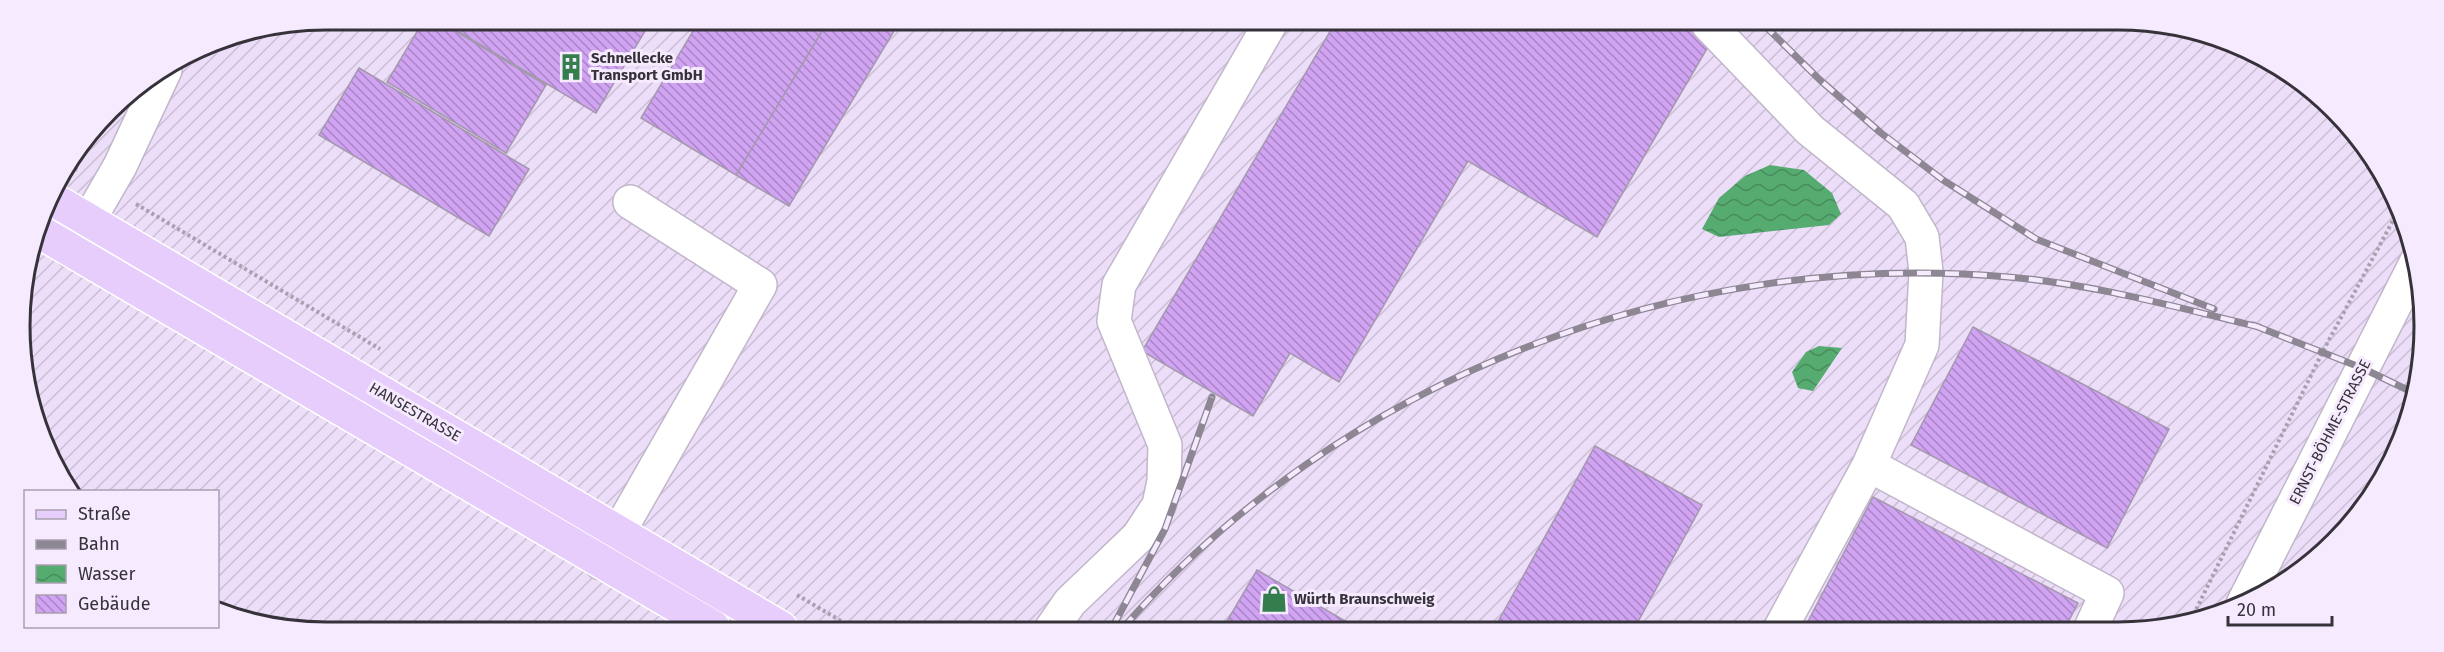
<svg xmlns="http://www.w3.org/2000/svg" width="2444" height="652" viewBox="0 0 2444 652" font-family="'Fira Sans',sans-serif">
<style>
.industrial{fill:url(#industrial-furrows)}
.water{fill:url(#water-waves)}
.building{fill:url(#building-back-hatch);stroke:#a399ac;stroke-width:1.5}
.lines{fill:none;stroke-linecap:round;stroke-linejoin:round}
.minor-casing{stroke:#c1b6ca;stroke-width:36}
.major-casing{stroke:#fff;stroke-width:36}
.path{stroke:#a8a0af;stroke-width:4;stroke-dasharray:3 3;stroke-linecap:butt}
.minor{stroke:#fff;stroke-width:33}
.major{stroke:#e7cdfb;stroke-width:33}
.rail-casing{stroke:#8d8693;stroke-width:7}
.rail{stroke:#f5eafe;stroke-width:4.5;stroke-dasharray:14;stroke-linecap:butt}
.labels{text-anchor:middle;stroke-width:6;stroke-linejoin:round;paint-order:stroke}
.poi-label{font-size:15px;font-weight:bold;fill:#36323a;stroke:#f5eafe;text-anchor:start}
.street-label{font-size:15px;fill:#36323a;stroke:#f5eafe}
.rim{fill:none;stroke:#36323a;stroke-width:3}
</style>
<defs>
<pattern id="industrial-furrows" width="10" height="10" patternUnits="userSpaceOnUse" patternTransform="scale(1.5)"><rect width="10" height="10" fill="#ecddf8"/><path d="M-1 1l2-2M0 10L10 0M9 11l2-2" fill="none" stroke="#cbbed5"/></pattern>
<pattern id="water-waves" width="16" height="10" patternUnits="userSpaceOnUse" patternTransform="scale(1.5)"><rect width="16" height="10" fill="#56ab70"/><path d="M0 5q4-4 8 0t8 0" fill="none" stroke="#488c5d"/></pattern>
<pattern id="building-back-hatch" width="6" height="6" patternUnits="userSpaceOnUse" patternTransform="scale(1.5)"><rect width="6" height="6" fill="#d0a3f3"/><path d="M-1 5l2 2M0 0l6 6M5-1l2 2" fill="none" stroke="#aa85c6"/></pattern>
</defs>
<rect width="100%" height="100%" fill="#f5eafe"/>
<path class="industrial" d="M326,20L2177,25L2288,71L2373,155L2419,266V385L2384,479L2320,556L2253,601L2158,630L267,627L218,608V492L72,491L30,406L20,306L51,191L124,96L209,43Z"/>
<path class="water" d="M1770,165L1804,170L1832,193L1841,214L1829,225L1719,237L1702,229L1719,198L1745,176Z
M1819,346L1842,348L1813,391L1798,388L1792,372L1806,352Z"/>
<path class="building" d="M424,20H437L546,85L506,153L387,82Z
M439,20L651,21L596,113Z
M699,21H828L736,175L641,118Z
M828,21H900L789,206L736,175Z
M1335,23L1685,24L1712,40L1597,237L1468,161L1339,382L1290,353L1253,416L1142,351Z
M359,68L529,169L489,236L319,135Z
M1973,327L2169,429L2107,548L1911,445Z
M1595,446L1702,505L1634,629H1494Z
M1873,497L2078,603L2064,630L1804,629Z
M1257,570L1359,629L1223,628Z"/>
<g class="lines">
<defs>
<path id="minor" d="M1708,24L1810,130L1903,205L1922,237L1926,272L1922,345L1869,465L1780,629
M71,251L120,166L165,70
M1869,465L2107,593L2090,630
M601,563L760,285L630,202
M2243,604L2417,261
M1052,628L1070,602L1138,537L1159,505L1164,481L1165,445L1114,321L1119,285L1271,22"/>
<path id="major" d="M49,197L781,628
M40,232L713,627"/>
</defs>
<use href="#minor" class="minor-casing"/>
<use href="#major" class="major-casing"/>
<path class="path" d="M70,166L77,170
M136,204L380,349
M797,595L853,628
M2191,620L2322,353L2397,213"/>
<use href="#minor" class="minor"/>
<use href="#major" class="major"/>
<defs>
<path id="rail" d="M1763,24L1820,80L1881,133L1943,180L2036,239L2214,309
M2253,325L2362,368L2416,394
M1112,628L1165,529L1212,397
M1123,628C1340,379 1680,248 2008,277C2094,284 2175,307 2259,327"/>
</defs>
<use href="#rail" class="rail-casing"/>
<use href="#rail" class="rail"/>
</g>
<defs>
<symbol id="building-bare" viewBox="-9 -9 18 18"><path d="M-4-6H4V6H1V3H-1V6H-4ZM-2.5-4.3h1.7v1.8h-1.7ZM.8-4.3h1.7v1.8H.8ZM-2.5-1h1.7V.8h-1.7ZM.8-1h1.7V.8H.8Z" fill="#337e4c" stroke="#f5eafe" stroke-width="2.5" paint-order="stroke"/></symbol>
<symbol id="shop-bare" viewBox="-9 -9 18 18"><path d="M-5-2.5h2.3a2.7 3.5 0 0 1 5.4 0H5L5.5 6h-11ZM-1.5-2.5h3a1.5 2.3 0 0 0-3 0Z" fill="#337e4c" stroke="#f5eafe" stroke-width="2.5" paint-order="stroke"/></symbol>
</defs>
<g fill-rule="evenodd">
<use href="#building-bare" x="552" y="48" width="38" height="38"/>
<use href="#shop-bare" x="1255" y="580" width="38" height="38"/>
</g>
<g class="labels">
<g class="poi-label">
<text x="591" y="63">Schnellecke<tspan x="591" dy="17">Transport GmbH</tspan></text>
<text x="1294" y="604">Würth Braunschweig</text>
</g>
<g class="street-label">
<text transform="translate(415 412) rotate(30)" y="5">HANSESTRASSE</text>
<text transform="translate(2330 432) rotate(-63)" y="5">ERNST-BÖHME-STRASSE</text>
</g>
</g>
<path d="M0 0H2444V652H0ZM326 30H2118A296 296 0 0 1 2414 326V326A296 296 0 0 1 2118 622H326A296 296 0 0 1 30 326V326A296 296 0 0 1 326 30Z" fill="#f5eafe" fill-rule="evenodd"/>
<path class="rim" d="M326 30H2118A296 296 0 0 1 2414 326V326A296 296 0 0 1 2118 622H326A296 296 0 0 1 30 326V326A296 296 0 0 1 326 30Z"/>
<rect x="24" y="490" width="195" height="138" fill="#f5eafe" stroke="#a9a0b0" stroke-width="1.5"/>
<rect x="36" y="510" width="30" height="9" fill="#e7cdfb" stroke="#a9a0b0" stroke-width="1.5"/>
<text x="78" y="520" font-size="18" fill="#36323a">Straße</text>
<rect x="36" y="540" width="30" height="9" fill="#8d8693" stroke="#a9a0b0" stroke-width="1.5"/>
<text x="78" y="550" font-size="18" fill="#36323a">Bahn</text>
<rect x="36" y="565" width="30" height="18" fill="url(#water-waves)" stroke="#a9a0b0" stroke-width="1.5"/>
<text x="78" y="580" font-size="18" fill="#36323a">Wasser</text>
<rect x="36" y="595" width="30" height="18" fill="url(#building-back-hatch)" stroke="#a9a0b0" stroke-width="1.5"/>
<text x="78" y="610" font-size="18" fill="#36323a">Gebäude</text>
<path d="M2228 616v9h104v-9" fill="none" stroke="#36323a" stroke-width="3"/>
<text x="2237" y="616" font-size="18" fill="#36323a" stroke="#f5eafe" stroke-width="4.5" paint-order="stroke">20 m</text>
</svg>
